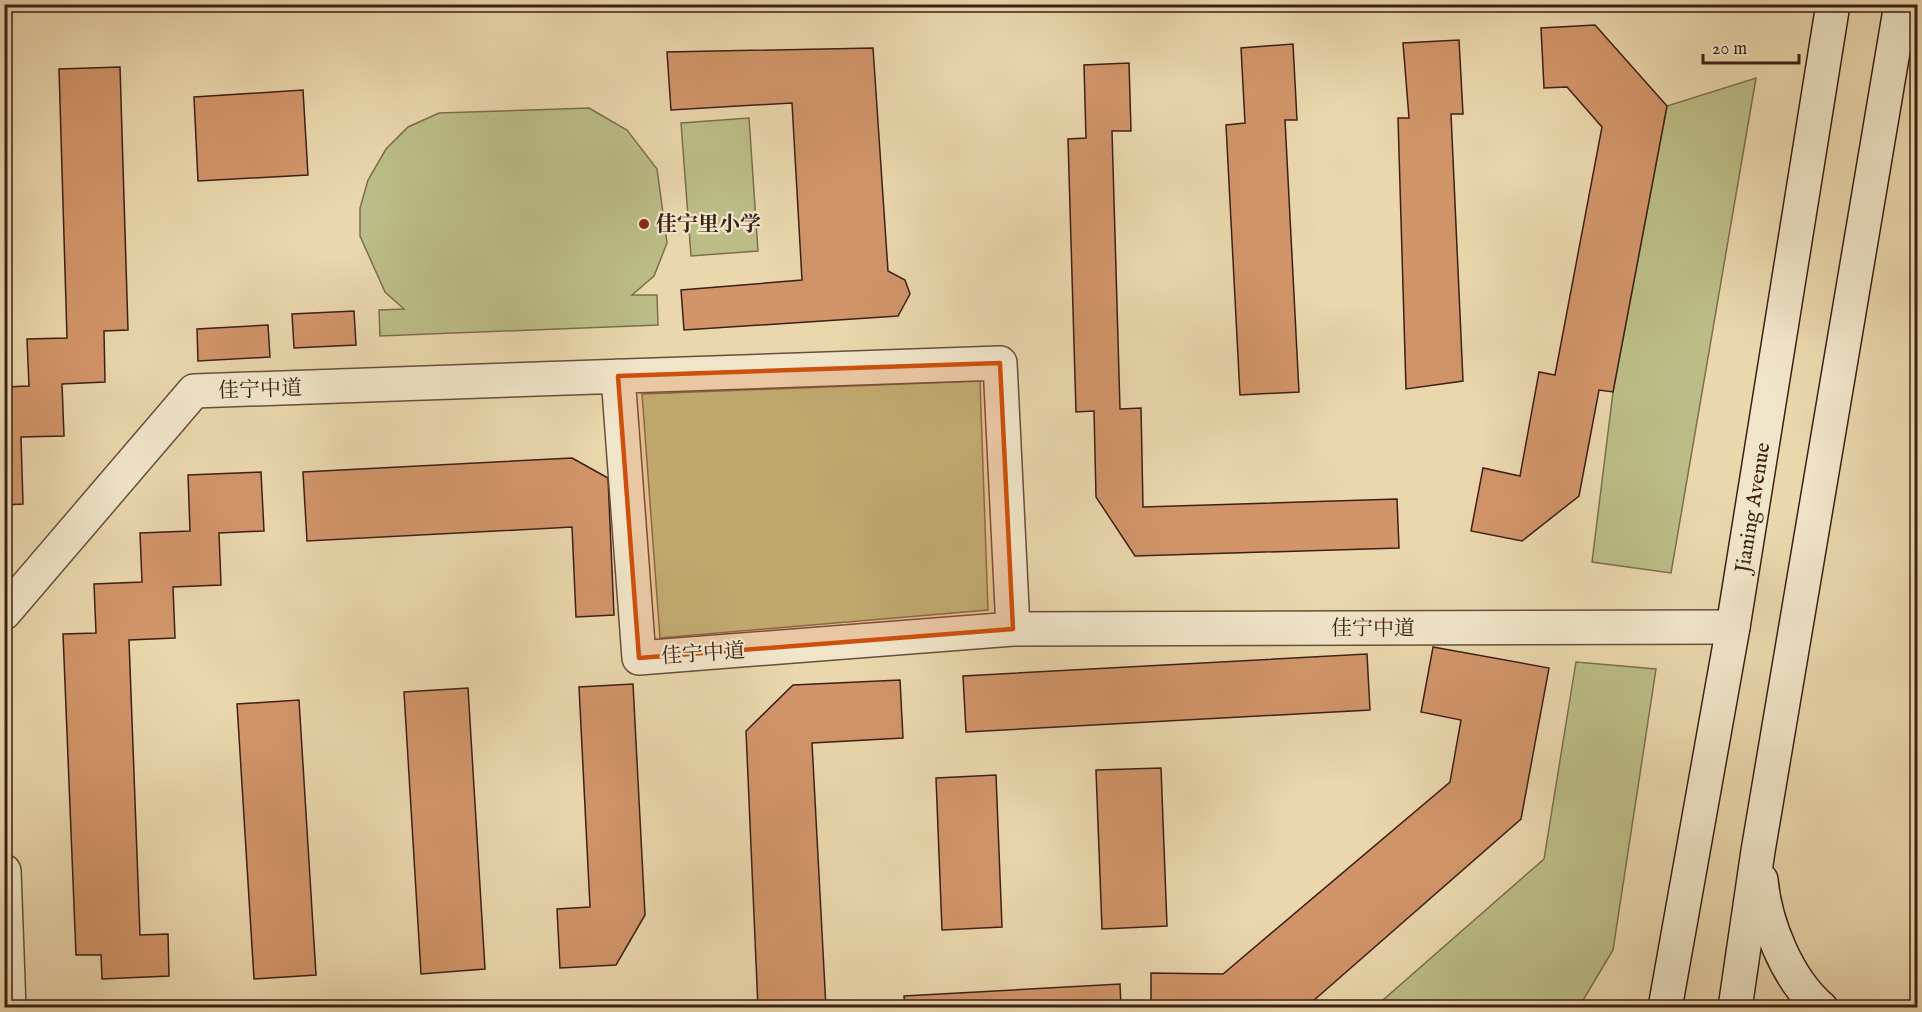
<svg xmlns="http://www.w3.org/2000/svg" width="1922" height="1012" viewBox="0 0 1922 1012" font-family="'IM FELL English','Noto Serif SC',serif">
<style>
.green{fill:#bcbd86;stroke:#7c6e4e;stroke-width:1.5}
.building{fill:#d2956a;stroke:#3c2015;stroke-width:1.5}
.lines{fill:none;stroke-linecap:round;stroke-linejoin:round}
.street-casing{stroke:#684e3b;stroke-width:36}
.secondary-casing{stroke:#3c2015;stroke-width:36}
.street{stroke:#f1e5c9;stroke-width:33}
.secondary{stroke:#f1e5c9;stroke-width:33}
.marked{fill:#ce500d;fill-opacity:0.2;stroke:#ce500d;stroke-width:4.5;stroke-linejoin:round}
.poi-dot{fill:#8f2418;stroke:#f1e5c9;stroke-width:2}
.labels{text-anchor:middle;stroke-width:4.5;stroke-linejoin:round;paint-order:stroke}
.poi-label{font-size:21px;font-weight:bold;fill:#3c2015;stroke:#f1e5c9;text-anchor:start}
.street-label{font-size:21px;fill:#3c2015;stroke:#f1e5c9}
</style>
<rect width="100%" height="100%" fill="#ead7ac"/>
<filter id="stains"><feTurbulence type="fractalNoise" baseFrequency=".00333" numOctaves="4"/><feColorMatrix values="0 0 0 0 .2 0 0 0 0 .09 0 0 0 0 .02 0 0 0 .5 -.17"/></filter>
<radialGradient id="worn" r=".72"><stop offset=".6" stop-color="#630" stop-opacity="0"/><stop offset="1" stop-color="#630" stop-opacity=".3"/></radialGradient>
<path class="green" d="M1756,78L1671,573L1592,562L1613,392L1667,106Z
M589,108L627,130L657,169L667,243L654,276L632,295H657L658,325L380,336L379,310L404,309L385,292L360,236V208L368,180L386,149L408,127L439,113Z
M749,118L758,251L691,256L681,123Z
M980,381L988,610L660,638L642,394Z
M1576,662L1656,669L1613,950L1579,1007H1375L1544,859Z"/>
<path class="building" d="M1595,25L1667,106L1613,392L1599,390L1579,496L1522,541L1471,531L1483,468L1520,476L1539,372L1555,375L1602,127L1567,87L1544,88L1541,28Z
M1459,40L1463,114H1451L1463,381L1406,389L1398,118H1409L1403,43Z
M1293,44L1297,120H1285L1299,392L1240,395L1226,125L1245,123L1241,48Z
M873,48L888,271L905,280L910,294L898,316L684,330L681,290L802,280L792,103L671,110L667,52Z
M1129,63L1131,131H1112L1120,409L1141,408L1143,507L1397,499L1399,548L1135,556L1096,497L1094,411L1076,412L1068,139L1086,138L1084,65Z
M120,67L128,330L104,331L105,382L62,384L64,436L21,437L23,504L4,505V387L29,386L27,339L67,338L59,69Z
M303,90L308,175L198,181L194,97Z
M354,311L356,345L294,348L292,314Z
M268,325L270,357L198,361L197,329Z
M572,458L608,478L614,615L576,617L572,527L307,541L303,472Z
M261,472L264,531L219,533L221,585L173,587L175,638L129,640L140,935L168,934L169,976L102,979L101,955H76L63,634L96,633L94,584L142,582L140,533L190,531L188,475Z
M1433,647L1549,668L1521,819L1305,1008H1151V973L1223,974L1450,782L1461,720L1421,712Z
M1367,654L1370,710L966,732L963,676Z
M900,680L903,738L812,743L826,1008H758L746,731L793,685Z
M633,684L645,915L616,965L560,968L557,909L590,907L579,687Z
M468,688L485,969L421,974L404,692Z
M299,700L316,975L254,979L237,704Z
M1161,768L1167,926L1102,929L1096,770Z
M996,775L1002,927L942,930L936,778Z
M1120,984L1121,1008H905L904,996Z"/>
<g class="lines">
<defs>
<path id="street" d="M618,376L639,658L1013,629L1733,627
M4,613L194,391L1000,363L1013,629
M4,871L9,1008"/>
<g id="secondary">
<path d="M1761,880C1765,923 1787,979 1821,1008"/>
<path id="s1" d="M1665,1008L1733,627L1833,4"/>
<path d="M1735,1008L1758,851L1901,4"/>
</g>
</defs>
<use href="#street" class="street-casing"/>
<use href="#secondary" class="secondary-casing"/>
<use href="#street" class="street"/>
<use href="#secondary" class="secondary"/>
</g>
<path class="marked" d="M1000,363L1013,629L639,658L618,376Z"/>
<circle class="poi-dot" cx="644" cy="224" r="6"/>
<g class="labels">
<g class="poi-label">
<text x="656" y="231">佳宁里小学</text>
</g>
<g class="street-label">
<text transform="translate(260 389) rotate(-2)" y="7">佳宁中道</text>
<text dy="7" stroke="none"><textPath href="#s1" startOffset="508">Jianing Avenue</textPath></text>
<text x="1373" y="635">佳宁中道</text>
<text transform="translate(703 653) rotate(-4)" y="7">佳宁中道</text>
</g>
</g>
<rect width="1922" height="1012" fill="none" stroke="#ead7ac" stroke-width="24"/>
<rect x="6" y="6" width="1910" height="1000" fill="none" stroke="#3c2015" stroke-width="3"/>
<rect x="12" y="12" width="1898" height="988" fill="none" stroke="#3c2015" stroke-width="1.5"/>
<path d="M1703 54v9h96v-9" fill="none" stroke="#3c2015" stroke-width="3"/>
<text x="1712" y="54" font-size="18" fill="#3c2015" stroke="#f1e5c9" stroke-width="4.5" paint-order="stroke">20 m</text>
<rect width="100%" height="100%" filter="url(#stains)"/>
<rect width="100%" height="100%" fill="url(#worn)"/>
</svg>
